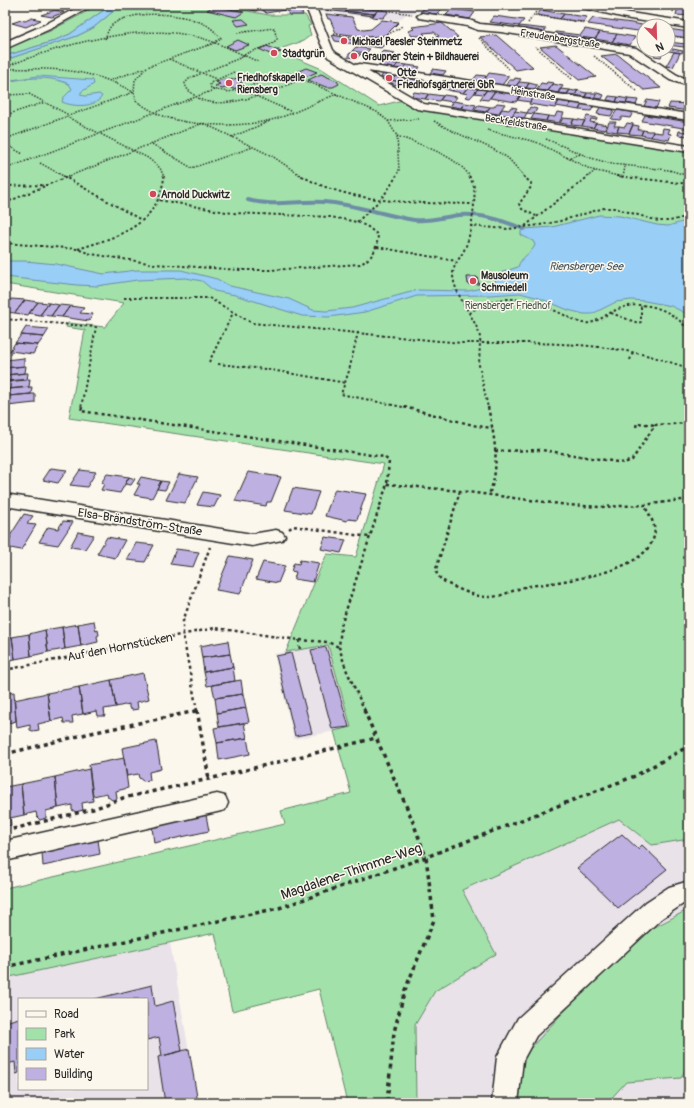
<svg xmlns="http://www.w3.org/2000/svg" width="694" height="1108" viewBox="0 0 694 1108" font-family="Pangolin,sans-serif">
<style>
.built{fill:#e9e2e9;fill-rule:evenodd}
.green{fill:#a2e2aa;stroke:#66866a}
.water{fill:#99cef7;stroke:#6d8da5}
.lines{fill:none;stroke-linecap:round;stroke-linejoin:round}
.stream{stroke:#6d8da5;stroke-width:4}
.building{fill:#beb0e1;stroke:#2b2b2b}
.minor-casing{stroke:#2b2b2b;stroke-width:3}
.path-far3{stroke:#2b2b2b;stroke-width:1.5;stroke-dasharray:1.5 1.5;stroke-linecap:butt}
.path-far2{stroke:#2b2b2b;stroke-width:2;stroke-dasharray:2.5 2.5;stroke-linecap:butt}
.path-far1{stroke:#2b2b2b;stroke-width:2.5;stroke-dasharray:3 3;stroke-linecap:butt}
.path{stroke:#2b2b2b;stroke-width:3.5;stroke-dasharray:4 4;stroke-linecap:butt}
.minor{fill:#fbf7ec;fill-rule:evenodd}
.poi-dot{fill:#d1495b;stroke:#fbf7ec;stroke-width:1.5}
.labels{text-anchor:middle;stroke-width:3;stroke-linejoin:round;paint-order:stroke}
.far-street-label{font-size:10px;fill:#2b2b2b;stroke:#fbf7ec}
.far-poi-label{font-size:10px;font-weight:bold;fill:#2b2b2b;stroke:#fbf7ec;text-anchor:start}
.far-park-label{font-size:10px;fill:#49594b;stroke:#fbf7ec}
.far-water-label{font-size:11px;font-style:italic;fill:#46545e;stroke:#fbf7ec}
.street-label{font-size:12px;fill:#2b2b2b;stroke:#fbf7ec}
.near-street-label{font-size:14px;fill:#2b2b2b;stroke:#fbf7ec}
</style>
<rect width="100%" height="100%" fill="#fbf7ec"/>
<filter id="ink" filterUnits="userSpaceOnUse"><feTurbulence type="fractalNoise" baseFrequency=".025" numOctaves="2"/><feDisplacementMap in="SourceGraphic" scale="8" xChannelSelector="R" yChannelSelector="G"/><feConvolveMatrix kernelMatrix="1 2 1 2 8 2 1 2 1" color-interpolation-filters="sRGB"/></filter>
<g filter="url(#ink)">
<path class="built" d="M247,5H423L414,13H408L399,20L321,12L319,8L264,12L262,14L240,10Z
M328,645L351,728L294,739L274,654Z
M619,819L652,845L689,839V1103H416L415,1025L435,991L496,954L462,890Z
M170,943L198,1103H5V978ZM19,999H147V1089H19Z"/>
<path class="green" d="M99,5H111L70,34L51,42L5,56V49L50,31Z
M121,5H214L269,15H305L311,25L308,26L311,35L303,41L277,50L322,69L379,106L403,100L416,109L689,151V839L652,845L619,819L462,890L496,954L435,991L415,1025L416,1103H347L319,989L232,1011L215,933L5,978V888L285,824L281,811L351,793L334,731L351,727L328,645L286,652L320,569L327,554L356,557L384,464L69,418L85,330L66,327L68,323L105,327L124,303L5,284V60L77,36L93,28Z
M689,909V1062L681,1078L626,1082L607,1103H512L517,1063L578,996L653,928Z"/>
<path class="water" d="M111,5H121L93,28L77,36L5,60V56L51,42L70,34Z
M38,76L93,80L94,84L81,92V95L85,96L99,94L102,96C96,108 73,107 62,102L63,98L72,89L69,84C48,75 27,78 5,82V81Z
M599,215L620,216L657,225L668,226L689,220V315L671,306L645,301L631,300L616,302L592,314H584L568,310L539,298L520,293L490,295L417,296L365,312L329,317L302,316L235,295L214,291L202,281L186,278L137,280L97,286L77,285L5,277V261H25L56,264L104,274L137,270H181L217,279L230,286L289,299L313,310L326,311L352,308L418,290L468,291L490,286L495,282L497,274L518,267C521,256 531,254 535,245L533,241L521,235V231L524,229L552,227Z"/>
<g class="lines">
<path class="stream" d="M248,200C273,207 298,200 324,202C354,204 383,215 414,220C428,222 444,217 459,215C481,213 504,221 524,229"/>
</g>
<path class="building" d="M247,5H289L291,9L266,13L260,8L256,11L242,8Z
M324,5L350,6L345,11L374,14L373,16L327,10L329,9L325,8Z
M637,5H652L651,10L636,8Z
M214,6L244,12L236,17L207,10Z
M427,6L442,9L436,14L420,12Z
M349,7L378,10L374,14L345,11Z
M678,7L689,8V16L676,15Z
M452,9L475,12L470,19L446,15Z
M55,10L64,12L52,17L41,15Z
M301,10L303,15H289L287,11Z
M378,10L389,11L383,18L372,17Z
M541,10L564,14L560,19L537,15Z
M326,14L352,17L358,29L364,30L371,29L382,20L399,22L387,34L382,36L366,37L336,33L330,19H328Z
M564,14L587,17L583,22L560,19Z
M494,16L524,20L519,26L489,22Z
M32,18L41,20L26,27L12,23L21,20L25,21Z
M593,18L632,23L642,25L638,31L588,24Z
M243,19L249,24L238,26L233,20Z
M442,23L458,37L455,38L458,41L446,43L444,41H440L436,37L439,36L434,32L423,33L425,35L418,36H412L408,31L414,29L412,27Z
M519,26L546,29L544,32L518,28Z
M585,29L600,32L595,39L579,37Z
M668,29L689,32V34L687,38L668,35Z
M556,32L580,35L579,38L555,34Z
M600,32L617,34L612,42L595,39Z
M617,34L635,37L630,45L612,42Z
M332,35L349,38L348,39L384,45L381,48L335,41Z
M496,35L533,67L516,70L480,37Z
M238,40L249,45L235,50L226,46Z
M668,42L686,44L684,47L668,45Z
M556,45L596,77L579,80L540,47Z
M267,46L281,52L272,55L259,49Z
M356,47L370,49L366,53L352,51Z
M668,48L683,51L682,53L662,50H668Z
M657,50H664L661,57L654,56Z
M383,51L395,53L390,59L378,57Z
M674,52L680,53L673,67L666,66Z
M350,53L361,54L357,58L347,57Z
M617,54L661,88L644,90L601,56Z
M383,62L398,64L394,68L379,66Z
M398,64L407,65L403,69L394,68Z
M407,65L420,67L417,71L403,69Z
M306,68L317,72L303,78L292,74Z
M433,69L446,71L443,75L430,73Z
M489,73L509,76L502,85L483,82Z
M321,74L337,81L339,84L333,87H326L308,80Z
M383,74L396,76L392,80L385,79L381,77Z
M477,75L486,76L483,82L473,80Z
M396,76L405,78L401,82L392,80Z
M238,78L245,81L237,84L242,86L233,89L229,87L222,89L215,86L220,84L216,82L224,79L230,80Z
M405,78L419,80L415,85L401,82Z
M515,78L521,79L516,86L506,85L509,80H514Z
M385,79L401,82L395,85Z
M426,81L446,84L442,88L422,86Z
M519,82L529,83L526,88L516,86Z
M547,82L554,83L548,91L537,90L541,83L546,84Z
M529,83L537,85L535,89L526,88Z
M446,84L456,85L452,91L442,88Z
M553,84L563,86L558,93L548,91Z
M456,85L468,87L463,93L452,91Z
M468,87L478,89L470,98L465,97L468,94L463,93Z
M478,89L487,90L483,94L474,93Z
M560,89L570,90L567,94L558,93Z
M689,89V104L683,103Z
M487,90L495,91L488,100L480,99Z
M570,90L574,91L578,90L575,95L567,94Z
M578,90L582,92L587,93L585,97L575,95Z
M495,91L521,95L516,102L490,98Z
M414,92L428,94L425,99L411,97Z
M587,93H597L594,98L585,97Z
M597,93L604,95L602,99L594,98Z
M429,94L443,96L439,101L425,99Z
M444,95L457,97L453,102L440,100Z
M521,95L533,97L530,102L517,100Z
M609,96L618,97L616,102L607,100Z
M533,97L559,101L555,108L529,104Z
M618,97L628,99L626,103L616,102Z
M628,99L638,100L636,105L626,103Z
M647,100L659,102L656,108L644,106Z
M453,101L465,103L461,108L450,106Z
M559,101L571,103L568,108L556,106Z
M465,103L476,105L473,110L461,108Z
M497,103L505,104L498,114L486,112L490,107H494Z
M571,103L582,104L579,110L568,108Z
M670,103L689,104V111L668,108Z
M582,104L594,106L591,111L579,110Z
M478,105L490,107L486,112L474,110Z
M511,107L517,108L512,116L499,114L502,109L509,110Z
M530,107L537,109L534,114L527,113Z
M600,107L614,110L611,116L597,114Z
M617,110L633,112L630,118L622,117L620,120L611,119Z
M515,111L527,113L524,118L512,116Z
M557,112L564,113L559,123L546,121L548,116L555,117Z
M534,114L548,116L546,121L531,119Z
M645,115L689,122V129L642,121Z
M587,116L597,118L596,120L591,119L590,122L596,123L593,128L582,126Z
M563,118L574,119L571,125L560,123Z
M574,119L585,121L582,126L571,125Z
M609,122H616L614,126H619L617,132L606,130Z
M596,123L607,125L604,130L593,128Z
M627,123L633,124L629,133L617,132L619,126L625,127Z
M633,125L639,126L638,130H643L641,135L629,134Z
M663,128L670,129L668,133L671,134L669,140L651,137L653,132L662,133Z
M643,130L648,131H653L651,137L641,135Z
M679,131L689,132V136L678,135Z
M467,277H477L479,284H468Z
M11,299L25,300L15,313L5,312V307Z
M25,300L38,302L28,315L15,313Z
M38,302L49,303L40,315L29,313Z
M49,303L59,305L51,316L40,315Z
M59,305L70,306L62,317L51,316Z
M70,306L84,308L80,313L93,314L89,321L62,317Z
M26,327L37,328L49,329L44,337L21,335Z
M21,335L44,337L38,345L15,343Z
M15,343L38,345L33,354L10,351Z
M24,358V366L5,368V360Z
M26,366L25,373L5,375V368Z
M28,373L27,380L5,382V375Z
M30,379L29,387L6,389L7,381Z
M32,387L31,394L8,396L9,389Z
M31,394H35V403L7,406L8,396Z
M51,468L67,470L58,483L43,480Z
M80,470L96,472L87,487L70,485Z
M248,472L281,477L271,502H267L266,506L235,501Z
M107,474L129,477L120,493L101,490L104,484L101,483Z
M179,474L198,477L185,503L166,500Z
M129,477L135,479L131,485L125,484Z
M141,477L161,481L152,498L134,495L140,484H137Z
M161,481L169,482L165,490L157,489Z
M293,488L319,492L311,514L285,510Z
M335,489L366,494L357,520L348,519L347,521L325,516Z
M203,492L220,495L214,507L197,505Z
M24,514L33,516L27,524L36,525L21,550L5,547L11,537L10,536Z
M63,521L73,522L58,545L39,542L48,527L58,529Z
M78,532L94,535L85,549L70,547Z
M107,537L125,540L115,558L97,554Z
M325,537L346,540L341,553L321,549Z
M136,543L154,545L145,562L127,560Z
M176,549L199,552L193,567L170,564Z
M230,556L253,560L240,594L216,590Z
M300,560L319,563L313,582L294,579L296,572L291,571L294,563L299,564Z
M263,562L285,566L278,583L256,579Z
M94,621L96,631L98,630L99,635L97,636L98,642L81,646L78,624Z
M78,624L81,646L65,649L62,627Z
M62,627L65,649L48,652L45,630Z
M45,630L48,652L31,656L29,634Z
M29,634L31,656L15,659L12,637Z
M12,637L15,659L5,661V638Z
M228,641L230,654L202,658L200,646Z
M326,647L349,727L332,729L311,650Z
M291,653L312,733L295,736L276,656Z
M230,654L233,667L204,672L202,658Z
M233,667L235,681L207,686L204,672Z
M143,673L149,699L137,702L138,709L132,710L129,708V704L116,707L111,680Z
M111,680L116,707L104,709L105,716H97L96,711L83,714L79,687Z
M241,680L243,694L215,698L212,685Z
M79,687L83,714L72,716L73,723H64L63,718L51,721L47,693Z
M14,692L16,721L5,724V694Z
M47,693L51,721L38,724L39,730L33,731L30,730V725L17,728L14,700Z
M243,694L246,708L217,713L215,698Z
M246,708L249,722L219,727L217,713Z
M244,723L247,738L217,743L214,728Z
M247,738L250,754L219,760L217,743Z
M156,741L161,769L149,772L150,780L143,781L139,778L138,774L127,776L122,748Z
M124,758L128,788L116,791L117,799L112,800L108,797L107,793L93,796L89,765Z
M89,769L93,801L82,803L83,810L76,812L72,810V805L58,808L55,777Z
M55,777L58,808L46,811V818L40,820L37,817L36,812L24,815L21,784Z
M21,784L24,815L10,818L11,825L5,827V787Z
M206,815L209,831L154,843L152,827Z
M622,834L638,849L642,845L667,869L618,908L577,868Z
M98,840L100,854L43,866L42,852Z
M152,985L155,1006L173,1001L182,1051L162,1056L159,1037L147,1040V999H95Z
M19,1018V1073L16,1074L15,1062L7,1064L5,1022Z
M189,1049L198,1103H165L158,1057Z"/>
<g class="lines">
<defs>
<path id="minor" d="M82,5H94L50,29L5,49V42L44,25Z
M305,5H315L333,50L336,53L356,65L360,64L689,114V120L367,71L424,104L689,146V152L417,109L328,57L321,44Z
M577,5H594L630,13L689,22V28L630,19L579,7Z
M422,13L469,20L480,24L501,26L636,48L677,75L689,80V86L670,80L629,53L501,32L478,30L467,26L419,18L417,16Z
M5,494L252,534L276,530L282,532L285,536L282,540L252,546L5,506Z
M217,794L225,796L228,803L225,810L217,812L5,861V841Z
M689,881V903L683,904L662,918L536,1036L523,1060L518,1103H492L497,1057L518,1018L646,902L669,887Z"/>
</defs>
<use href="#minor" class="minor-casing"/>
<path class="path-far3" d="M220,5L239,9L245,5
M349,5L412,14
M673,12L675,5
M535,15L586,23
M528,23L538,9L549,5
M639,32H644
M237,33L274,28L277,39L272,44L242,55
M334,34C360,38 379,43 402,26
M668,36L689,38
M479,38L509,69
M105,39C107,34 108,29 112,25C131,9 181,13 202,23C210,26 215,32 221,38L214,43L147,67L135,80L134,92L136,101C144,106 151,111 160,115C191,127 242,128 275,119C296,113 316,102 337,94
M535,46L572,79
M245,56L190,78L185,83C186,89 189,91 194,95C216,116 278,89 302,79L286,72
M594,56L637,91
M169,59L216,79
M5,67C58,46 136,23 193,36C216,41 238,53 259,62
M5,69C52,68 91,68 133,92
M234,72L212,82L210,84L211,89L229,92L259,83
M242,79L246,77
M302,79L377,112L388,121L397,136L399,170L396,177
M111,80L145,68
M242,90L292,112
M5,95L29,94L67,114V117L148,158L160,168L164,177
M5,114L6,115L43,103
M388,121L419,119
M434,121L448,129L493,149L508,158L525,177
M487,130L536,142L592,170L623,177
M397,136C419,144 458,156 470,177
M232,137L270,121
M5,139L134,92
M546,139L591,158L612,164L669,170L689,176
M5,144L23,154
M152,144L192,168L253,147
M567,158L581,154
M40,163L65,177
M5,169L214,90
M67,177L203,123L272,156L303,177
M587,177L595,171
M623,177L625,167"/>
<path class="path-far2" d="M63,176L143,221
M302,176C350,204 418,203 473,204
M469,176C471,180 473,183 474,187C476,200 471,236 465,248C462,256 454,263 453,273C452,296 483,325 480,343C532,343 585,342 636,353C654,356 671,363 689,368
M523,176L531,183V187L519,204L522,209L536,216
M616,176L689,184
M5,186L47,185L70,176
M5,203L45,186
M357,222C372,208 387,195 396,176
M470,226L508,229L540,225L560,221L604,208H615L658,221H670L689,216
M525,226L589,176
M5,243L77,249L91,254L155,264L240,270H271L360,264C373,258 377,249 378,235L368,227L357,222L331,217L232,213L159,200
M377,247L456,261
M78,249C109,239 146,230 159,197C161,190 164,183 164,176
M124,298H209L252,323L461,343H480L479,365L488,408
M469,313C500,292 525,297 558,312C565,315 574,321 583,323C595,325 606,314 616,310C642,298 673,309 689,331
M611,313L638,323L641,322V306
M5,319L96,327L81,408
M5,325L9,319
M358,332L349,371L341,394L407,408
M630,360L633,352
M209,362L233,313
M218,364L265,369L346,383"/>
<path class="path-far1" d="M82,407L81,411L384,457L389,461L387,484L341,626L339,647L346,669L365,711
M404,407L477,426L492,428
M488,407C494,435 501,467 489,494
M636,427L637,423L655,425
M495,451L542,450L624,463L632,460L655,425L689,423
M387,484L460,491L568,505L600,507L644,505L689,499
M460,491L436,569C436,572 437,575 439,577C445,585 476,597 486,597C502,598 515,588 530,586C562,581 645,574 654,536C657,526 649,514 644,505
M289,529L293,526L369,537
M299,640L300,651
M5,670L215,628L299,640L328,642L339,647
M194,711H196
M197,711L183,635V621L210,547"/>
<path class="path" d="M197,710L209,779
M364,710L411,817L426,857L434,920L405,990L394,1032L387,1103
M5,754L91,733L196,711
M5,831L93,809L123,798L209,779L376,738
M5,967L279,908L426,857L635,776L689,746"/>
<use href="#minor" class="minor"/>
</g>
</g>
<g class="poi-dot">
<circle cx="344" cy="41" r="4"/>
<circle cx="274" cy="53" r="4"/>
<circle cx="354" cy="56" r="4"/>
<circle cx="389" cy="78" r="4"/>
<circle cx="229" cy="83" r="4"/>
<circle cx="153" cy="194" r="4"/>
<circle cx="473" cy="281" r="4"/>
</g>
<g class="labels">
<g class="far-street-label">
<text transform="translate(560 38) rotate(9)" y="4">Freudenbergstraße</text>
<text transform="translate(533 93) rotate(9)" y="4">Heinstraße</text>
<text transform="translate(516 122) rotate(9)" y="4">Beckfeldstraße</text>
</g>
<g class="far-poi-label">
<text x="352" y="45">Michael Paesler Steinmetz</text>
<text x="282" y="57">Stadtgrün</text>
<text x="362" y="60">Graupner Stein + Bildhauerei</text>
<text x="397" y="76">Otte<tspan x="397" dy="12">Friedhofsgärtnerei GbR</tspan></text>
<text x="237" y="81">Friedhofskapelle<tspan x="237" dy="12">Riensberg</tspan></text>
<text x="161" y="198">Arnold Duckwitz</text>
<text x="481" y="279">Mausoleum<tspan x="481" dy="12">Schmiedell</tspan></text>
</g>
<g class="far-park-label">
<text x="508" y="309">Riensberger Friedhof</text>
</g>
<g class="far-water-label">
<text x="586" y="270">Riensberger See</text>
</g>
<g class="street-label">
<text transform="translate(140 522) rotate(9)" y="4">Elsa-Brändström-Straße</text>
<text transform="translate(120 647) rotate(-11)" y="4">Auf den Hornstücken</text>
</g>
<g class="near-street-label">
<text transform="translate(351 871) rotate(-19)" y="5">Magdalene-Thimme-Weg</text>
</g>
</g>
<rect width="694" height="1108" fill="none" stroke="#fbf7ec" stroke-width="20"/>
<rect x="10" y="10" width="674" height="1088" fill="none" stroke="#2b2b2b" stroke-width="1.5" filter="url(#ink)"/>
<rect x="18" y="998" width="130" height="92" fill="#fbf7ec" stroke="#a8a59f"/>
<rect x="26" y="1011" width="20" height="6" fill="#fbf7ec" stroke="#a8a59f"/>
<text x="54" y="1018" font-size="12" fill="#2b2b2b">Road</text>
<rect x="26" y="1028" width="20" height="12" fill="#a2e2aa" stroke="#a8a59f"/>
<text x="54" y="1038" font-size="12" fill="#2b2b2b">Park</text>
<rect x="26" y="1048" width="20" height="12" fill="#99cef7" stroke="#a8a59f"/>
<text x="54" y="1058" font-size="12" fill="#2b2b2b">Water</text>
<rect x="26" y="1068" width="20" height="12" fill="#beb0e1" stroke="#a8a59f"/>
<text x="54" y="1078" font-size="12" fill="#2b2b2b">Building</text>
<g transform="translate(656 38) rotate(157)"><circle r="19" fill="#fbf7ec" stroke="#a8a59f"/>
<path d="M0-3L7 15L0 10L-7 15Z" fill="#d1495b"/>
<text y="-6" font-size="11" font-weight="bold" text-anchor="middle" fill="#2b2b2b">N</text>
</g>
</svg>
